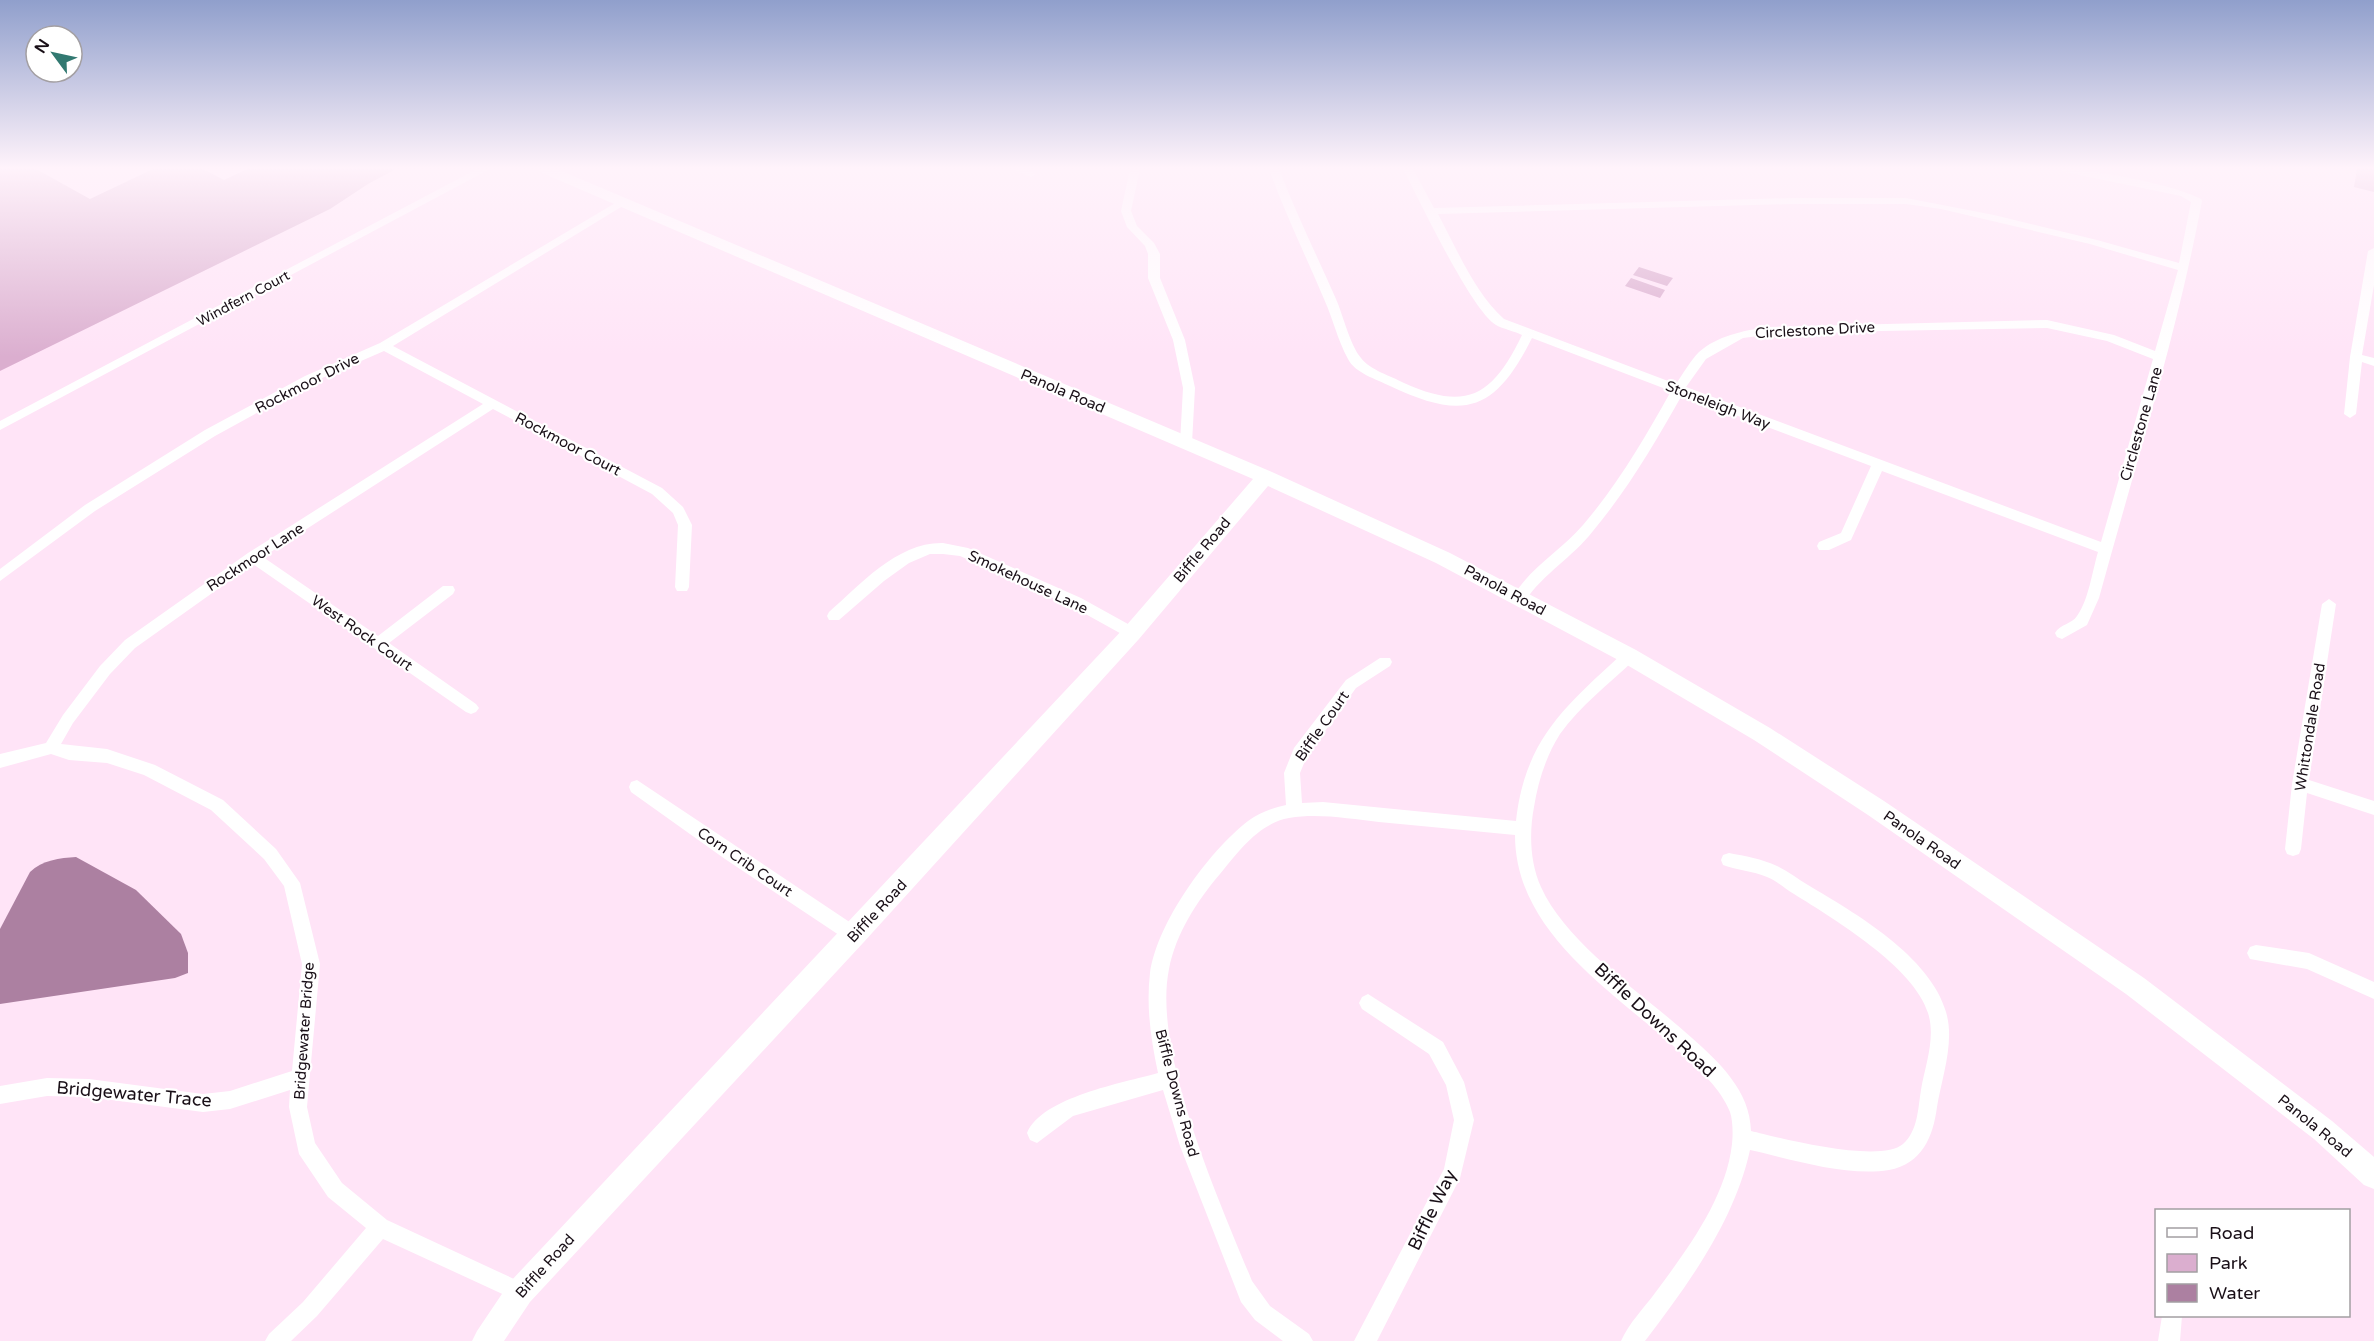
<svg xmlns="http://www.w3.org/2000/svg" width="2374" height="1341" viewBox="0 0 2374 1341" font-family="'Varela Round',sans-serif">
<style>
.green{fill:#dbaecf}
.water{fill:#ac80a1}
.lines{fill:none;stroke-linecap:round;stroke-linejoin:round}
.street{fill:#fff;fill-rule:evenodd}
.secondary{fill:#fff;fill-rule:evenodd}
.labels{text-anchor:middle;stroke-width:4.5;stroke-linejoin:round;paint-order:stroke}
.far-street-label{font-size:14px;fill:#190f17;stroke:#fff}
.street-label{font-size:15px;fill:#190f17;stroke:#fff}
.near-street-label{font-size:18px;fill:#190f17;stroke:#fff}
</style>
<rect width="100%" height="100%" fill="#ffe4f7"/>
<path class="green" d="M0,169H36L90,199L153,169H203L224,180L247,169H396L368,184L330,209L0,371Z
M2357,169H2374V192L2354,187Z
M1639,267L1673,278L1667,286L1633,275Z
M1631,278L1665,290L1660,298L1625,286Z"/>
<path class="water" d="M76,857L136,890L181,934L188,953V973L175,978L0,1004V929L30,872C42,860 60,858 76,857Z"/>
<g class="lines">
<path class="street" d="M477,169H490L0,430V421Z
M1012,169H1027L1036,174L1031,177Z
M1130,169H1140L1131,211L1137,226L1154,243L1160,254V278L1185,340L1195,388L1192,443L1186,447L1180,443L1183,388L1173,340L1148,278V254L1145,246L1127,227L1121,211Z
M1269,169H1279C1296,213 1317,256 1336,299C1343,315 1350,345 1361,358C1370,370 1391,376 1404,383C1468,412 1493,395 1522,335C1514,331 1503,329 1496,325C1471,310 1419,199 1403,169H1413L1434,208L1793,198H1906L1994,215L2097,240L2179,263L2191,202L2181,196L2065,172L2060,169C2092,169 2173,184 2201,199L2202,201C2177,335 2135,466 2099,598L2087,625L2062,639L2057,637L2055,633C2060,624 2072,624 2077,616C2089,599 2092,572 2098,552L1882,471L1851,540L1829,550H1819L1817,546L1819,542L1841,533L1871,466L1682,395C1655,443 1628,489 1593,531C1573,557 1544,573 1525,601H1515L1513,597C1530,567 1561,551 1583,525C1618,484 1645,438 1671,391L1532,338C1495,412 1464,421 1390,386C1376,379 1355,373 1348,359C1338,341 1333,319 1324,299C1306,256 1285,214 1269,169ZM1793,204H1906L1941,209L2090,244L2178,270L2155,351L2114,335L2047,320L1766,327C1743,331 1717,336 1699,352C1690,361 1683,374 1676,384L1504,319C1474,292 1457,249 1438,214ZM2047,328L2107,341L2153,359L2101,542L1686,387L1706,359L1743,338L1766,335L1881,331Z
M622,199L626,200V204L393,346L662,488L683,507L692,525L689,587L687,591H677L675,587L678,525L673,513L652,494L493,409L263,557L378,636L443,586H453L455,590L453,594L389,643L476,704L479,708L476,712L471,714L466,712L253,564L135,648L110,674L73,723L61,744L107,749L155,765L223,800L276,849L300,883L320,964L307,1107L315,1143L342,1183L387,1220L527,1285L530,1292L527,1299L520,1302L383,1239L317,1316L291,1341H265L269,1334L303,1302L366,1228L328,1197L299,1154L289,1107L290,1090L230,1109L203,1112L89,1097L47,1096L0,1104V1086L47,1078L89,1079L203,1094L230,1091L292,1071L302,964L284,886L264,859L211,810L144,775L107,763L69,760L51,754L0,768V754L46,743L63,715L100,666L125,640L248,553L483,404L384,351L313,382L215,436L95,511L0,581V569L85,505L205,430L305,376L380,343Z
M2374,248V285L2362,355L2374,358V366L2362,362L2356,414L2350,418L2344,414L2350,357L2368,251Z
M943,543L968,548L1081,598L1137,629L1139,633L1137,637H1127L1071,606L960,556L943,554H930L909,563L884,581L839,620H829L827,616L829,612C860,585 897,542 943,543Z
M2329,599L2336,604L2309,780L2374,801V815L2307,793L2301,849L2299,854L2293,856L2287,854L2285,849L2292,784L2322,604Z
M1629,650L1634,652L1636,656L1634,660C1609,684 1580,706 1560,734C1546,756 1538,782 1534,807C1529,833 1530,863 1541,887C1567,945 1646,996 1692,1038C1720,1063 1750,1091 1751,1131C1780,1138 1880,1164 1903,1144C1918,1131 1918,1108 1921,1090C1925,1066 1936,1038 1928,1013C1914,967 1834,919 1794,894C1785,889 1777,881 1767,877C1753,871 1737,870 1723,865L1721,860L1723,855L1729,853C1745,856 1762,859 1777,866C1788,871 1798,879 1808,885C1855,913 1930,956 1946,1012C1955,1042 1942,1077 1937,1107C1933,1137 1922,1164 1889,1170C1847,1177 1791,1159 1750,1150C1734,1222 1689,1283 1645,1341H1621C1629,1323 1644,1308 1655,1293C1687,1250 1726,1198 1732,1144C1733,1135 1733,1121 1730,1112C1721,1089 1699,1069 1681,1053C1616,993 1515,934 1515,835C1470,831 1425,826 1379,822C1350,819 1319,813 1289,818C1259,823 1238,852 1220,874C1197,901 1176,933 1169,969C1152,1052 1220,1202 1252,1281L1270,1306L1309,1334L1313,1341H1283L1255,1320L1241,1302L1180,1146L1163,1090L1073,1116L1037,1143L1030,1140L1027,1133C1042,1097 1123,1083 1158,1073C1151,1040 1146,1007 1150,973C1157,923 1208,852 1248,821C1259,813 1272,808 1286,805L1284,773L1294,748L1346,680L1380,658H1390L1392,662L1390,666L1356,688L1307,756L1300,773L1302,803L1323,802L1516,821C1525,738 1567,705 1624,652Z
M637,780L860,929L863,935L860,941L854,943L848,941L725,859L631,792L629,787L631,782Z
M2256,945L2309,953L2374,982V999L2307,969L2250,959L2247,953L2250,947Z
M1368,994L1443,1042L1464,1082L1474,1120L1460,1178L1377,1341H1354L1444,1169L1454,1120L1446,1085L1429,1054L1362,1009L1359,1003L1362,997Z
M2162,1316H2182L2180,1341H2158Z"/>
<path class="secondary" d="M538,169H557L1272,472L1450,553L1636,650L1770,728L1884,801L2144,978L2332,1121L2374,1157V1189L2364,1185L2314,1139L2126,994L1868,815L1754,740L1622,662L1436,563L1268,486L1139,639L863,943L530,1302L504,1341H472L477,1331L510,1282L1125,627L1253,479L540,172Z"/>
</g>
<linearGradient id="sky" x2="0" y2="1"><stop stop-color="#909fcc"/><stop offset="0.47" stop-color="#fff3fb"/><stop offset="1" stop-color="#fff3fb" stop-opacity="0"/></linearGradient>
<rect width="2374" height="357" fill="url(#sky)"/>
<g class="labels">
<g class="far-street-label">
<text transform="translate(243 298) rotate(-28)" y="5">Windfern Court</text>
</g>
<g class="street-label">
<text transform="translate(1815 330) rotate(-3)" y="5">Circlestone Drive</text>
<text transform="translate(307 383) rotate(-27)" y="5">Rockmoor Drive</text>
<text transform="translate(1063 391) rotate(23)" y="5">Panola Road</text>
<text transform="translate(1718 405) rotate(21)" y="5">Stoneleigh Way</text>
<text transform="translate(2141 424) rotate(-74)" y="5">Circlestone Lane</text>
<text transform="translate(568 444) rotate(28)" y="5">Rockmoor Court</text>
<text transform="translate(1202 550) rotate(-50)" y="5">Biffle Road</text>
<text transform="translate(255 557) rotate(-33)" y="5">Rockmoor Lane</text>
<text transform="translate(1028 582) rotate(25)" y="5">Smokehouse Lane</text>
<text transform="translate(1505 590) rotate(28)" y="5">Panola Road</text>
<text transform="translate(362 633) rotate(35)" y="5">West Rock Court</text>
<text transform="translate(1322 726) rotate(-55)" y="5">Biffle Court</text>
<text transform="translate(2310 727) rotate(-81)" y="5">Whittondale Road</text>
<text transform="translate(1922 840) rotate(35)" y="5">Panola Road</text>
<text transform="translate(745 862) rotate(34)" y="5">Corn Crib Court</text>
<text transform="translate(877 911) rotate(-47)" y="5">Biffle Road</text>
<text transform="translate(304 1031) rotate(-86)" y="5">Bridgewater Bridge</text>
<text transform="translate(1177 1093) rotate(75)" y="5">Biffle Downs Road</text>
<text transform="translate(2315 1126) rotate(39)" y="5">Panola Road</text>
<text transform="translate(545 1266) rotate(-48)" y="5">Biffle Road</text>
</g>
<g class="near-street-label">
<text transform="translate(1655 1020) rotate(43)" y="6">Biffle Downs Road</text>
<text transform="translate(134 1094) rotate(5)" y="6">Bridgewater Trace</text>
<text transform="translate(1432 1210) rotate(-64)" y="6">Biffle Way</text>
</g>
</g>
<rect x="2155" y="1209" width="195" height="108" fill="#ffffff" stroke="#a39fa2" stroke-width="1.5"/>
<rect x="2167" y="1228" width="30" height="9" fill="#ffffff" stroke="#a39fa2" stroke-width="1.5"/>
<text x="2209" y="1239" font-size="18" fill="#190f17">Road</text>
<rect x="2167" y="1254" width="30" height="18" fill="#dbaecf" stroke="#a39fa2" stroke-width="1.5"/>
<text x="2209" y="1269" font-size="18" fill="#190f17">Park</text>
<rect x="2167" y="1284" width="30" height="18" fill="#ac80a1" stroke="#a39fa2" stroke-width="1.5"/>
<text x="2209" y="1299" font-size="18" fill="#190f17">Water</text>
<g transform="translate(54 54) rotate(303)"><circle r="28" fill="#ffffff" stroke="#a39fa2" stroke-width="1.5"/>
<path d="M0-4.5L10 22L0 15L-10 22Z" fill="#327971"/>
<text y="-9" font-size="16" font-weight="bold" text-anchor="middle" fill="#190f17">N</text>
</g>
</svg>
